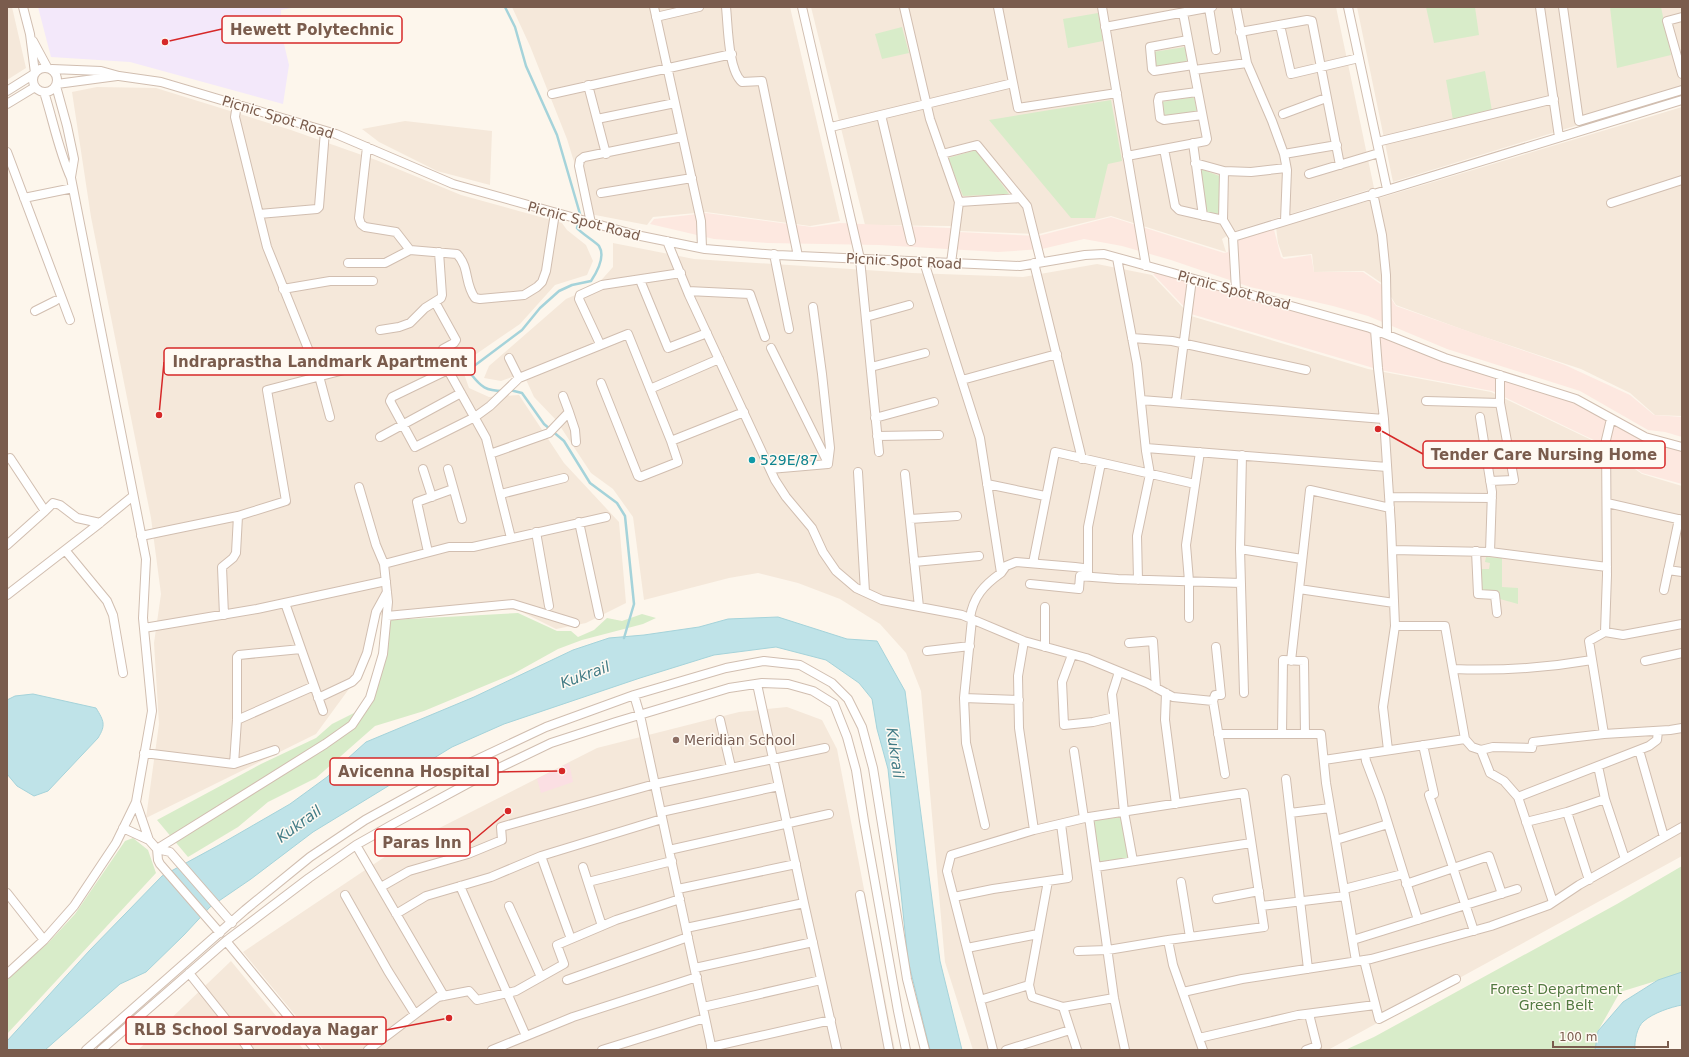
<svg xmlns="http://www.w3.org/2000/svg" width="1689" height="1057" viewBox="0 0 1689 1057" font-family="'DejaVu Sans',sans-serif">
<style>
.residential{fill:#f5e8da}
.commercial{fill:#fde8e0}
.education{fill:#f3e8fa}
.medical{fill:#fbdfe3}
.green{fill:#d8ecc9}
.water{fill:#bfe3e8;stroke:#a5d3da}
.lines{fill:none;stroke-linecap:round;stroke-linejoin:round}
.stream{stroke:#a5d3da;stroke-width:2.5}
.minor-casing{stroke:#d1beb0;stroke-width:10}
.minor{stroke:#fff;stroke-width:8}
.culture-dot{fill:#0f9aa8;stroke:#fffaf3;stroke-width:1.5}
.education-dot{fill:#8d6e63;stroke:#fffaf3;stroke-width:1.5}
.labels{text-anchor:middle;stroke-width:3;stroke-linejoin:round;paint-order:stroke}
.street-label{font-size:14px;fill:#7a5c4d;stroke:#fffaf3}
.culture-label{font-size:14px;fill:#0d838f;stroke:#fffaf3;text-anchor:start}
.education-label{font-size:14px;fill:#785e54;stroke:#fffaf3;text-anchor:start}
.park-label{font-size:14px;fill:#537a41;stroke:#fffaf3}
.water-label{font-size:15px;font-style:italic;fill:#437c86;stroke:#fffaf3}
.leader{fill:none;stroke:#d62828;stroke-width:1.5}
.callout-dot{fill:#d62828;stroke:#fffaf3;stroke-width:1.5}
.callout{fill:#fffaf3;stroke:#d62828;stroke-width:1.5}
.callout-label{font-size:15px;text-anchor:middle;font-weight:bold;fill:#7a5c4d}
</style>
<rect width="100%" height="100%" fill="#fdf6ec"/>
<path class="residential" d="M7,7H12L26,68L7,80Z
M512,7H790L840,221L810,226L706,212L653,217L647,225L590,214L567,139L530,46Z
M811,7H1336L1374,188L1235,231L1222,239L1226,252L1111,216L1039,234L960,231L950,226L865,225Z
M1357,7H1682V93L1393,182Z
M97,87L156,88L291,130L376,160L461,195L562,223L567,230L586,245L593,261L587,275L555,285L520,324L469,359L462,368L469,388L489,397L519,395L564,463L619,522L626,603L586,623L556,629L518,610L467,609L370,616L369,640L354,682L316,734L146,818L159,724L154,643L161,594L151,518L91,217L72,92Z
M1682,107V416L1655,415L1630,393L1581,369L1475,334L1396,305L1383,284L1364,271L1314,272L1312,254L1283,257L1278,243L1276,227L1383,197Z
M405,121L492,131L490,185L437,171L379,142L362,129Z
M613,243L694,259L912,273L1023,277L1097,264L1152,275L1191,316L1368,369L1491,392L1602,445L1642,474L1682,486V856L1328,1050H973L945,962L921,691L906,653L880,624L840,599L798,583L758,573L729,578L644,600L633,517L613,489L591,473L556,420L534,397L523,373L501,381L484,378L489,366L566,299L596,286L613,267Z
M787,707L822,720L837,749L895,1050H324L243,952L392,852L597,748L739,712Z
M231,961L304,1050H138Z"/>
<path class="commercial" d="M706,213L812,227L840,223L950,228L959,232L1038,236L1111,217L1224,253L1228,252L1230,237L1272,222L1281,257L1284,259L1311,255L1314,272H1363L1382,285L1396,306L1565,365L1630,395L1654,415L1682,417V437L1665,432L1648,430L1580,391L1447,349L1368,316L1333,306L1250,287L1171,260L1122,246L1084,239L1042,249L998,252L879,245L767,243L714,239L650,224L654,219Z
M1159,272L1359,326L1576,402L1608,419L1682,448V484L1642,473L1602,444L1492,391L1380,370L1191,314L1153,274Z"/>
<path class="education" d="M38,7H297L281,10L280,27L289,65L283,104L130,62L51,57Z"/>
<path class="medical" d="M569,763L573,782L541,793L537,779Z"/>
<path class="green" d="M1426,7H1475L1479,35L1434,43Z
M1610,7H1661L1671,55L1617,68Z
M1098,13L1103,41L1068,48L1063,19Z
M902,27L909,53L882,59L875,34Z
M1185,47L1187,62L1156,67L1153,52Z
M1485,71L1492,111L1453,120L1446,80Z
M1194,97L1197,112L1165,117L1162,102Z
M1111,100L1122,161L1108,164L1095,218H1071L989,120Z
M977,150L1009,194L963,196L948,158Z
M1201,169L1222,177L1220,216L1206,213Z
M1486,557L1502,558V587L1518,588V604L1500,599L1499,591L1482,592L1481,569H1489L1490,563L1485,562Z
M518,613L557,631H571L578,637L594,630L607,618L622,621L642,614L656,618L643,624L582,640L558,649L513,674L424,711L375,726L316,778L268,802L238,827L188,857L157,820L261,764L316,738L332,724L372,704L384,655L390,620Z
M1122,817L1129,858L1099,862L1092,821Z
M133,838L148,850L156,873L7,1034V980L49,942L75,914L125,841Z
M1682,866V973L1620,992L1598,1031L1595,1050H1345L1374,1037L1617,904Z"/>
<path class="water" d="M778,617L847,639L877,641L905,691L940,961L962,1050H930L908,960L888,769L877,729L872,699L859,683L826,660L776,647L714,655L640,678L504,724L452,747L313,832L251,879L210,907L184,935L146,972L120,984L45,1050H7V1041L89,951L162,876L219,845L290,804L327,777L366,742L474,697L573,650L609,638L644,635L699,627L728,619Z
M33,694L96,708C104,721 106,725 98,738L48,791L34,796L17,786L7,774V700L15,696Z
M1682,972V1005C1671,1007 1653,1013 1644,1021C1637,1026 1634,1042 1635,1050H1595L1598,1031L1623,1002L1658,980Z"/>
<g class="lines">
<path class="stream" d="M510,390L522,393L544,424L564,441L590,483L617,503L625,516L634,604L624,638
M503,391C486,391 481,387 471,374L474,366L522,330L540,308L559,291L572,285L591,281C597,272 606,257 599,246C597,243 581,233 577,228L580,214L557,135L526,66L515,27L505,7"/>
<defs>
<path id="minor" d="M23,7L30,34L35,73
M654,7L701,221L702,248
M726,7C728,25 728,70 742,82L762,81L798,256
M802,7L860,259L879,452
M904,7L930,119L959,202L951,263
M998,7L1018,108L1117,93
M1102,7L1146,266
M1236,7L1247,63L1272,121L1284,154L1287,170L1285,221
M1348,7L1387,189
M1540,7L1559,137
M1563,7L1579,121L1682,90
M1209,8L1216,50
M656,17L699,7
M1682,17L1667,21L1682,74
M1280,25L1291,74L1359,58
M1105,27L1212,7
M1240,32L1307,20L1312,21L1340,165
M1188,40L1150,47L1152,69L1154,71L1193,65
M33,41L47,67
M33 80a12 12 0 1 1 24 0a12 12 0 1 1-24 0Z
M52,69L101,71L119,76L161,82L336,134L453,184L636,235L705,249L777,255L1020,266L1085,255L1104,254L1370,328L1445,358L1576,399L1645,437L1682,447
M1194,70L1247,63
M57,84L117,76
M588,85L606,154
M56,86L67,126L74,159L71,177
M7,91L34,74
M1197,92L1159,97L1158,101L1160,118L1164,120L1202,115
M552,94L732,54
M7,104L35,87
M237,104L235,117L267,247L319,376L330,417
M1283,114L1326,98
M881,115L911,241
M597,119L675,103
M831,127L1013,83
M1377,142L1554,99
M1193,143L1203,216
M367,147L359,218L361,224L365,227L396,232L410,250
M1164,149L1175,206L1179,210L1223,220L1233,237
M7,152L70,320
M942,154L977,145L1027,206L1041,262
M1284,154L1337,145
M1127,156L1206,141L1207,139L1183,13
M1195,163L1224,171L1251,172L1286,168
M1309,174L1379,153
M601,193L692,178
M1373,193L1382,235L1386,275L1387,334
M24,198L73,188
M959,202L1020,198
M1611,203L1682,180
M259,214L317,209L319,207L325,131
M1223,220L1224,171
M591,223L579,166L580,160L584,157L682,137
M667,241L689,295L775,480L786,497L812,528L823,552L836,571L856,588L882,600L962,615L1024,641L1086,658L1147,683L1173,697L1213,701
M774,254L789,329
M1117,258L1137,364L1146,451L1150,474L1137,536L1138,580
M924,262L980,438L1001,573C984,585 973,597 970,618
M348,263H385L410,250L457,254C470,268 464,283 475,298L480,299L524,295L537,287L542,282L546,271L555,213
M1034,263L1082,459
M640,280L668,348L707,333
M283,289L330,281H373
M1236,290L1233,237L1682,100
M688,291L750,294L765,337
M435,302L456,340L454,343L443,349L442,353L448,370L486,438L511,538
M813,307L822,374L830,448L828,464
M35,311L55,301
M866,317L909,305
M380,330L399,327L410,323L425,308L441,298L442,295L439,252
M1375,330L1378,368L1384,419L1391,526L1395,626L1383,707L1388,750
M1132,338L1172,341L1306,370
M600,344L579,299L580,295L602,285L681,273
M771,348L828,463
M509,358L519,378
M871,367L925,353
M448,370L392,397L390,401L415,447L475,417L490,406L519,378L628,334L671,441L678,462L640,477L638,476L601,383
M1500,375V403
M962,380L1057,354
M650,389L719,359
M1141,400L1384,419
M1426,401L1500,403L1514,480L1490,481
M1176,402L1192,279
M569,412L575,430L576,442
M1480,417L1492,492L1490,552
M875,418L934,402
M877,436L939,435
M380,437L461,393
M671,441L744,412
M1146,448L1387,467
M490,454L549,433L569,412L563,396
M1242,455L1240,549L1244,693
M7,459L10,458L45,511L7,545
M423,469L432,497
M448,469L462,519
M770,469L828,464
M858,472L865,592
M905,474L919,607
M987,484L1045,496
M501,494L564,478
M1389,497L1492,498
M1607,503L1682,520
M45,511L53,503L60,505L77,518L100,523
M910,519L957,516
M579,522L599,615
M536,532L549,606
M141,536L238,516L286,501L267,390L406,354
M1240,549L1302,559
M65,550L107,601L113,615L123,673
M1392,550L1490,552L1607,567
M1476,551L1478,594L1495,595L1497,613
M428,552L417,502L453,489
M914,562L979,556
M1033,563L1055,452L1195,484
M384,564L449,547H473L606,517
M1668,570L1682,572
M1001,573L1006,566L1016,562L1075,567L1083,568L1082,576
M1088,576V527L1101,463
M1030,584L1079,589L1080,576L1118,579L1241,583
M1299,589L1394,603
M1664,590L1679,519
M7,595L100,523L133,496
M285,603L323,711
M224,615L222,567L233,558L236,553L238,516
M387,616L513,604L575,623
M1189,618V581L1186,545L1200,452
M972,619L964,698L966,743L985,825
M1395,626H1445L1465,739L1472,747L1481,750L1490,773L1504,781L1518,797L1553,902
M144,628L257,609L386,581
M1605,632L1607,575L1606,440L1611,419
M1024,641L1018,676L1019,728L1034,830
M1129,643L1153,641L1156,688
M1045,647V607
M1216,647L1221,695H1215L1213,701L1225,774
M927,651L970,646
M1072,655L1062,682L1064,725L1093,722L1114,717
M1291,661L1310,490L1390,508
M1645,661L1682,653
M1453,669C1499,671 1546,668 1592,660
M1119,672L1112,694L1124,812L1133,861
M757,684L804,903L837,1050
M1166,693L1165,720L1176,804
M634,695L640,715L712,1050
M318,698L352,682L357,677L367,653L376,612L387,592
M964,698L1019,700
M237,720L314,686
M720,720L731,767
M1218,734H1321L1326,783L1356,961
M1282,734L1283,660L1304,661L1305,734
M1604,734L1589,641L1605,632L1623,635L1682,624
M1423,745L1434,794L1429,795L1474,931
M1481,750L1493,747L1532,748L1533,742L1604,734L1670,730L1682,728
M1639,750L1664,837
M1074,751L1084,818
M144,753L234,764L275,750
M1365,754L1366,761L1380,798L1418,920
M1324,760L1465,739
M234,764L237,720V657L239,655L301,649
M1286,779L1308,969
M1518,797L1649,746L1657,740L1658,731
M1605,799L1625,859
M136,802L149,840
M661,812L779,786
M1567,812L1589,880
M1290,813L1330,808
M1089,817L1114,998L1125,1050
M1526,822L1567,812L1605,799L1598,766
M123,828L149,840L157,849L170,852L232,923
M1336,840L1388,824
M356,845L444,996
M157,849L325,744L352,725L370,698L383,654L388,602L384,564L376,545L359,487
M157,849L158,860L160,864L220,933
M669,850L829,814
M541,856L571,939
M583,867L602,926
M1096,867L1251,843
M1048,881L1029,985L1032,997L1063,1007L1114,998
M588,882L672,861
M1181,882L1190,937
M1406,884L1489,856L1502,894
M460,886L526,1036
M381,887L409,871L468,854L502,840L501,827L655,784L825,748
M678,889L796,864
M1344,889L1403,874
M7,893L44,940
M345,895L388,971L415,1014
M860,895L889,1050
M954,897L993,889L1068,878L1061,824
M1217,899L1259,891
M509,906L541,977
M1261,906L1345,896
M396,914L426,896L491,877L541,856L662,819
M686,928L804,903
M1168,940L1173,965L1203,1050
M1353,940L1517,889
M226,941L316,1050
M967,948L1038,934
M1364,960L1379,1019L1456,979
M695,968L813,942
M189,973L240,1037L249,1050
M7,974L44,940L74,906L116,843L136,802L152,711L143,618L146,559L71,178C59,152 53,120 44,92
M567,980L688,937
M1183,992L1242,979L1371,959L1491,926L1549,905L1579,885L1682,827
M980,1000L1029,985
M703,1007L821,980
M1063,1007L1077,1050
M1199,1038L1298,1015L1375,1005
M711,1047L831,1020
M86,1050L245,910L310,857L365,820L463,766L546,727L634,695L726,668L764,661L800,665L832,683L848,699L862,727L873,768L907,979L925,1050
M101,1050L226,941L309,878L356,845L395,823L478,778L551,743L616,722L729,688L762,683L788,684L813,691L834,704L847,737L856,770L864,821L898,1011L906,1050
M368,1050L438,997L469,991L477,1000L516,991L564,964L557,945L616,920L680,899
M492,1050L573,1017L697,977
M602,1050L705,1018
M993,1050L947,871L951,855L1034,830L1089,817L1244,793L1264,927L1168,940L1108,950L1078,951
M1006,1050L1070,1030
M1306,1050L1317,1046L1309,1014"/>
</defs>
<use href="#minor" class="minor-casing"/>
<use href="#minor" class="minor"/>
</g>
<circle class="culture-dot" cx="752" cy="460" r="4"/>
<circle class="education-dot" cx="676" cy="740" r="4"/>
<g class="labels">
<g class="street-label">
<text transform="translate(278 117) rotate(17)" y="5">Picnic Spot Road</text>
<text transform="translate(584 221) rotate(15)" y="5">Picnic Spot Road</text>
<text transform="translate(904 261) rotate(3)" y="5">Picnic Spot Road</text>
<text transform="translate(1234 290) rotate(15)" y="5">Picnic Spot Road</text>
</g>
<g class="culture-label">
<text x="760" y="465">529E/87</text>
</g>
<g class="education-label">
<text x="684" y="745">Meridian School</text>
</g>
<g class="park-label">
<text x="1556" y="994">Forest Department<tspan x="1556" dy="16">Green Belt</tspan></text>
</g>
<g class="water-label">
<text transform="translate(585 675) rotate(-20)" y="5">Kukrail</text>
<text transform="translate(895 753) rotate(82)" y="5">Kukrail</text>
<text transform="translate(299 824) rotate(-36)" y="5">Kukrail</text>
</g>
</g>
<path class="leader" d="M165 42L222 29M159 415L164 362M1378 429L1423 454M562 771L498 772M508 811L470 843M449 1018L386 1030"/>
<g class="callout-dot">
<circle cx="165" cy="42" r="4"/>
<circle cx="159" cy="415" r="4"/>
<circle cx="1378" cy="429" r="4"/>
<circle cx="562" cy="771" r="4"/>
<circle cx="508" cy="811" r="4"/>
<circle cx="449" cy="1018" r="4"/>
</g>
<g class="callout">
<rect x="222" y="16" width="180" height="27" rx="4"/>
<rect x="164" y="348" width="311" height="27" rx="4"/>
<rect x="1423" y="441" width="242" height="27" rx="4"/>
<rect x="330" y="758" width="168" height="27" rx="4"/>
<rect x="375" y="829" width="95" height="27" rx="4"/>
<rect x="126" y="1017" width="260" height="27" rx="4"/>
</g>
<g class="callout-label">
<text x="312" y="35">Hewett Polytechnic</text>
<text x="320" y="367">Indraprastha Landmark Apartment</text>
<text x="1544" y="460">Tender Care Nursing Home</text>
<text x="414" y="777">Avicenna Hospital</text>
<text x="422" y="848">Paras Inn</text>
<text x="256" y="1035">RLB School Sarvodaya Nagar</text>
</g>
<rect width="1689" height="1057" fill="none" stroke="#7a5c4d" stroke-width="16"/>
<path d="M1553 1041v6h115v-6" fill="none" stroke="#7a5c4d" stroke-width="2"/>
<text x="1559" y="1041" font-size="12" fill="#7a5c4d" stroke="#fffaf3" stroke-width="3" paint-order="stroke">100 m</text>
</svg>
